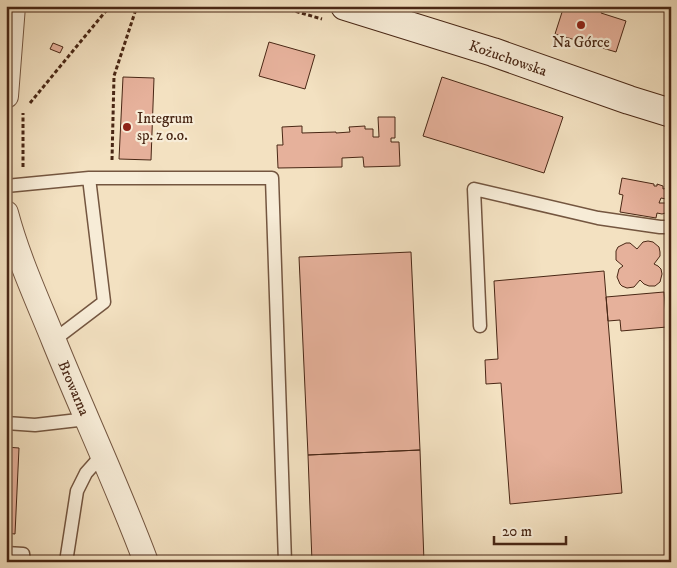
<svg xmlns="http://www.w3.org/2000/svg" width="677" height="568" viewBox="0 0 677 568" font-family="'IM FELL DW Pica',serif">
<style>
.building{fill:#e6b19b;stroke:#492715}
.lines{fill:none;stroke-linecap:round;stroke-linejoin:round}
.lane-casing{stroke:#745640;stroke-width:15}
.street-casing{stroke:#745640;stroke-width:26}
.secondary-casing{stroke:#492715;stroke-width:30}
.path{stroke:#492715;stroke-width:3;stroke-dasharray:4 2.5;stroke-linecap:butt}
.lane{stroke:#f7ecd7;stroke-width:12}
.street{stroke:#f7ecd7;stroke-width:24}
.secondary{stroke:#f7ecd7;stroke-width:28}
.poi-dot{fill:#8f2418;stroke:#f7ecd7;stroke-width:2}
.labels{text-anchor:middle;stroke-width:4.5;stroke-linejoin:round;paint-order:stroke}
.poi-label{font-size:15px;fill:#492715;stroke:#f7ecd7}
.street-label{font-size:15px;fill:#492715;stroke:#f7ecd7}
</style>
<rect width="100%" height="100%" fill="#f3e1c1"/>
<filter id="stains"><feTurbulence type="fractalNoise" baseFrequency=".004" numOctaves="4"/><feColorMatrix values="0 0 0 0 .2 0 0 0 0 .09 0 0 0 0 .02 0 0 0 .5 -.17"/></filter>
<radialGradient id="worn" r=".72"><stop offset=".6" stop-color="#630" stop-opacity="0"/><stop offset="1" stop-color="#630" stop-opacity=".3"/></radialGradient>
<path class="building" d="M564,6H603L601,13L626,21L616,52L555,34Z
M269,42L315,55L305,89L259,76Z
M53,43L63,47L60,53L50,49Z
M123,77L154,78L151,160L119,159Z
M442,77L563,117L544,173L423,136Z
M378,117H395V138H391V142H399L400,166L364,167L363,157L342,158V167L278,168L277,145H283L282,127L302,126V133L336,132V133L350,132L349,127L365,126V129H373V137H379Z
M622,178L654,184V186H657V184L663,186V189L667,188L671,191V197L666,199L661,198L659,203H665L670,207L669,212L662,214L657,213L656,218L620,212L623,195L619,194Z
M648,241L653,242L659,247L660,252V256L654,264L658,266L661,269L662,274L660,282L655,286H649L644,284L640,280L634,287L627,288L622,286L620,284L617,277L619,269L623,266L616,260V251L618,247L626,243H630L637,249L643,242Z
M411,252L420,450L308,455L299,257Z
M604,271L622,493L510,504L501,383L486,384L485,360L498,359L494,281Z
M664,292L667,327L621,331L620,320L608,321L606,297Z
M6,447L19,448L15,534L6,533Z
M420,450L424,562H312L308,455Z"/>
<g class="lines">
<defs>
<path id="lane" d="M89,178H272L285,562
M6,186L89,178L104,302L54,340
M480,326L474,189L598,218L660,227H671
M6,423L35,425L87,419
M6,553L23,554L24,562
M66,562L77,491L86,473L102,455"/>
<path id="street" d="M6,96L13,6
M6,213C18,258 37,299 54,341C84,415 118,487 146,562"/>
<path id="secondary" d="M345,6L493,52L629,100L671,113"/>
</defs>
<use href="#lane" class="lane-casing"/>
<use href="#street" class="street-casing"/>
<use href="#secondary" class="secondary-casing"/>
<path class="path" d="M277,6L322,19
M30,103L105,12L112,6
M112,160L114,76L137,6
M23,167V113"/>
<use href="#lane" class="lane"/>
<use href="#street" class="street"/>
<use href="#secondary" class="secondary"/>
</g>
<g class="poi-dot">
<circle cx="581" cy="25" r="5"/>
<circle cx="127" cy="127" r="5"/>
</g>
<g class="labels">
<g class="poi-label">
<text x="581" y="47">Na Górce</text>
<text x="137" y="123" text-anchor="start">Integrum<tspan x="137" dy="17">sp. z o.o.</tspan></text>
</g>
<g class="street-label">
<text transform="translate(508 58) rotate(19)" y="5">Kożuchowska</text>
<text transform="translate(74 388) rotate(67)" y="5">Browarna</text>
</g>
</g>
<rect width="677" height="568" fill="none" stroke="#f3e1c1" stroke-width="25"/>
<rect x="8" y="8" width="662" height="553" fill="none" stroke="#492715" stroke-width="2.5"/>
<rect x="12" y="12" width="652" height="543" fill="none" stroke="#492715"/>
<path d="M494 536v8h72v-8" fill="none" stroke="#492715" stroke-width="2.5"/>
<text x="502" y="536" font-size="15" fill="#492715" stroke="#f7ecd7" stroke-width="4" paint-order="stroke">20 m</text>
<rect width="100%" height="100%" filter="url(#stains)"/>
<rect width="100%" height="100%" fill="url(#worn)"/>
</svg>
